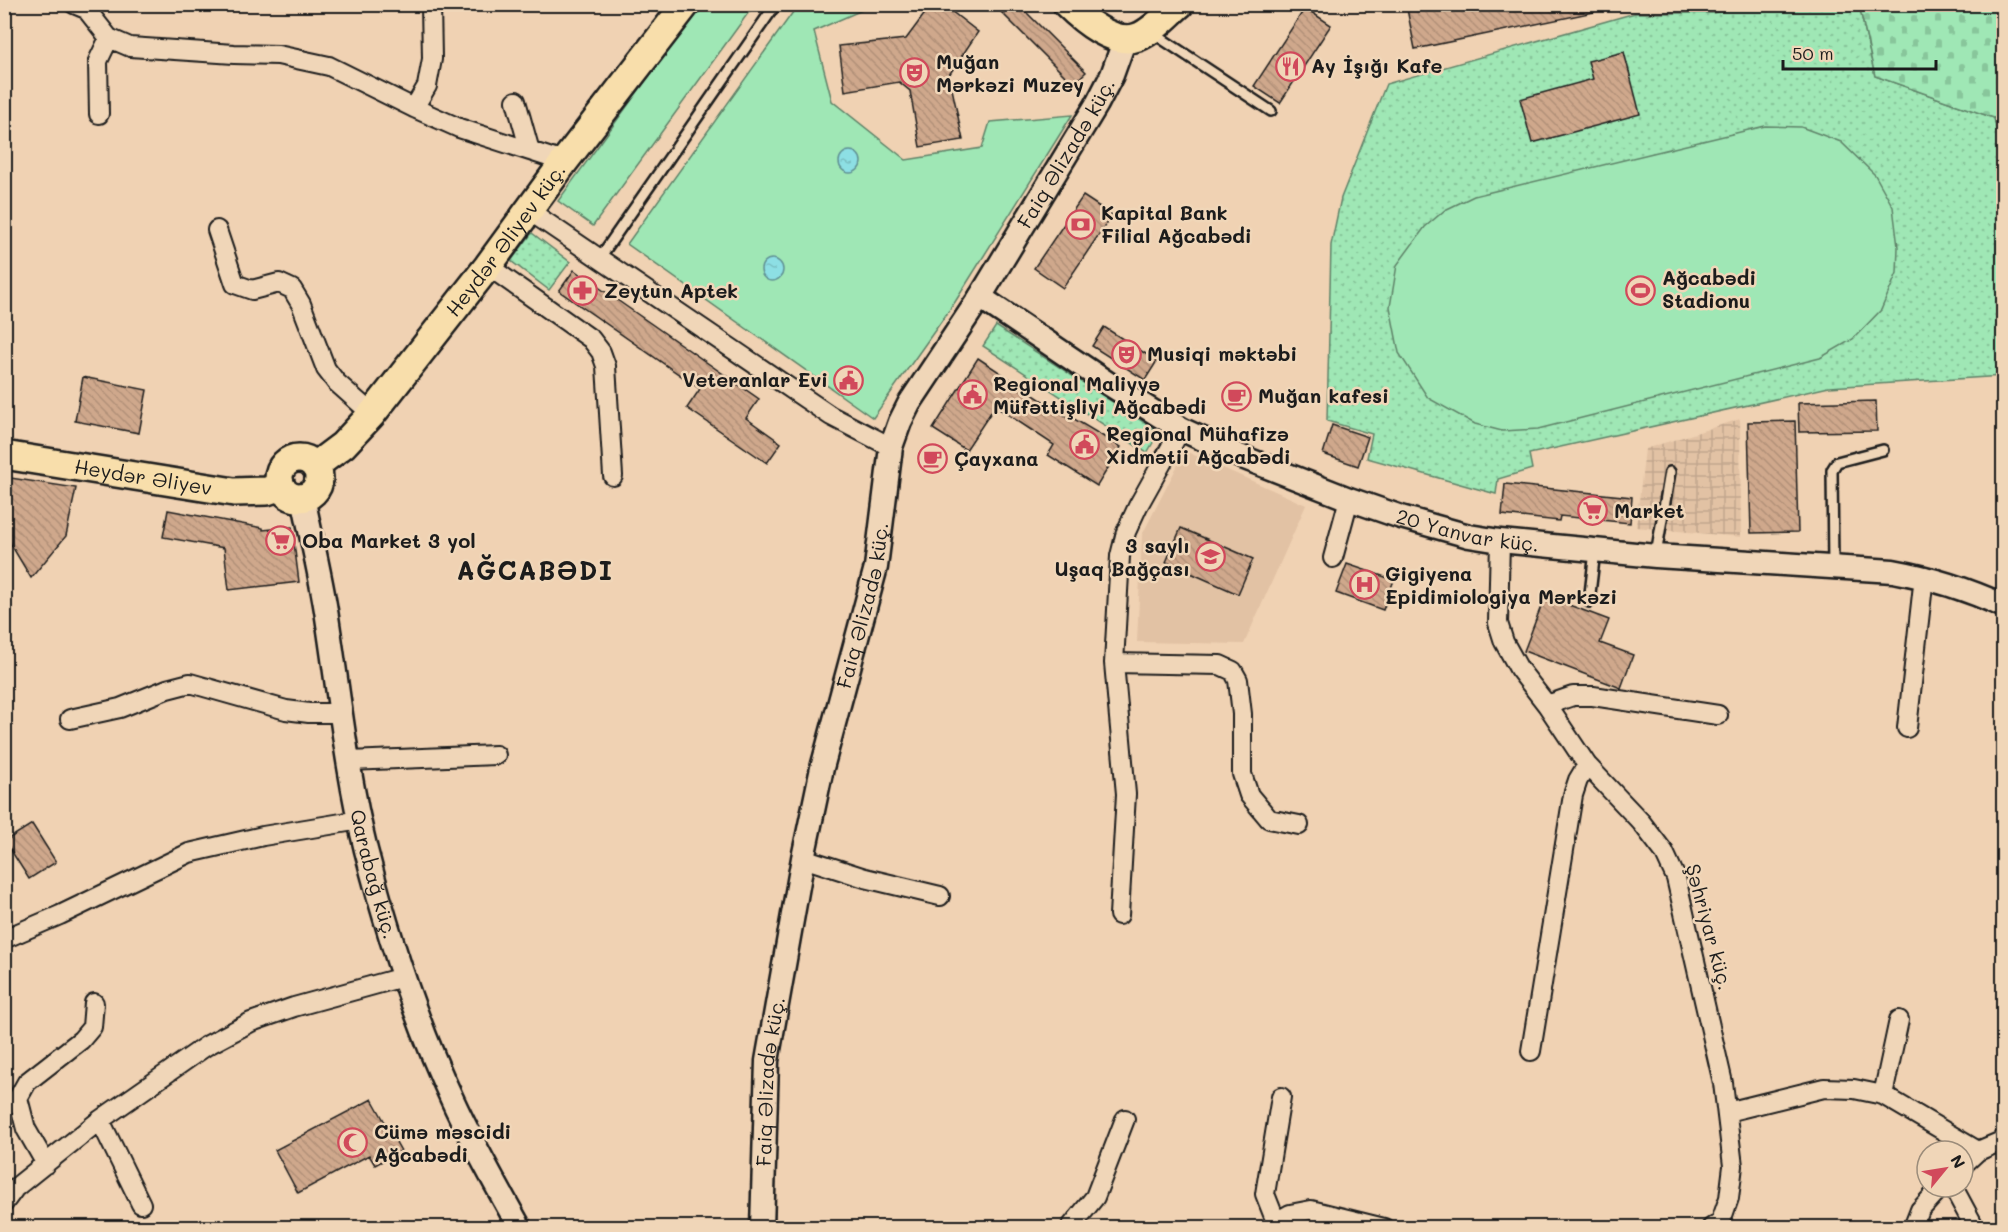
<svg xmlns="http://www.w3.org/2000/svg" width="2008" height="1232" viewBox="0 0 2008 1232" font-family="Mali,sans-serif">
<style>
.built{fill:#e2c2a4}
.industrial{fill:url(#industrial-grid)}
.grass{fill:url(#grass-dots);stroke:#5e8268;stroke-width:1.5}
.cemetery{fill:url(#cemetery-stones);stroke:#5e8268;stroke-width:1.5}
.park{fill:#9fe7b5;stroke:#5e8268;stroke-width:1.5}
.water{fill:url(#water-ripples);stroke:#609194;stroke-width:1.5}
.building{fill:url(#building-back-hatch);stroke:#1c1c1c;stroke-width:1.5}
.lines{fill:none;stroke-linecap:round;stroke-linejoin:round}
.service-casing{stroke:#1c1c1c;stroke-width:14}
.minor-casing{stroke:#1c1c1c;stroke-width:22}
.tertiary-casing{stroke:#1c1c1c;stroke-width:27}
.primary-casing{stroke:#1c1c1c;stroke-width:32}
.service{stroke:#f0d6b8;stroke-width:9}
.minor{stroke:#f0d6b8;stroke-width:18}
.tertiary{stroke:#f0d6b8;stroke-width:22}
.primary{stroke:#f8deab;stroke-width:27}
.labels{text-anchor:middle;stroke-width:5;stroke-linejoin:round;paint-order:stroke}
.poi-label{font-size:20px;font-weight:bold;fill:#1c1c1c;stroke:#f0d6b8;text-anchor:start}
.street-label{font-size:20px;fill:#1c1c1c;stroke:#f0d6b8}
.district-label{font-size:26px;font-weight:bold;letter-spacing:1.5px;fill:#1c1c1c;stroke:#f0d6b8}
</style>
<defs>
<pattern id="industrial-grid" width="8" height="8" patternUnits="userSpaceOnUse" patternTransform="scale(1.5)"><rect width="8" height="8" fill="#e2c2a4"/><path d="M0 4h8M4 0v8" fill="none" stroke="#c1a68d"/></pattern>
<pattern id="grass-dots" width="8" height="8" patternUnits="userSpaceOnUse" patternTransform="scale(1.5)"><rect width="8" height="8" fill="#9fe7b5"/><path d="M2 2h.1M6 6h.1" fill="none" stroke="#88c69b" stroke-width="1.8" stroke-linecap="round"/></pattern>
<pattern id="cemetery-stones" width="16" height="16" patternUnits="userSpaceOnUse" patternTransform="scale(1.5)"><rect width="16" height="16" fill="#9fe7b5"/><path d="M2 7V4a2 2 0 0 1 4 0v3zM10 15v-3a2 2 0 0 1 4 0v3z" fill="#88c69b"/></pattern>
<pattern id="water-ripples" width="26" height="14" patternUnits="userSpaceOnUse" patternTransform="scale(1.5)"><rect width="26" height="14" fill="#8ddfe4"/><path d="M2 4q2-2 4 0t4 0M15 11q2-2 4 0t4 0" fill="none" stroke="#79bfc3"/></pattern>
<pattern id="building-back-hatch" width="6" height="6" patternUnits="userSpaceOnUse" patternTransform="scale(1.5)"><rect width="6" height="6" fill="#cfa88c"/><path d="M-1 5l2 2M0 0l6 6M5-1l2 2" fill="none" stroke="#b19078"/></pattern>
</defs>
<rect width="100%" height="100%" fill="#f0d2b3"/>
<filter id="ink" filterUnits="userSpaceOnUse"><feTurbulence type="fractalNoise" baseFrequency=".0167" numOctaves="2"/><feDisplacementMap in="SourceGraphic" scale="12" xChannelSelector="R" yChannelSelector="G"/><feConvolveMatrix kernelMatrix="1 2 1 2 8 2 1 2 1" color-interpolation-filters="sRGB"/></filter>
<g filter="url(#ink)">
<path class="built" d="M1185,451L1306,505L1244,644L1137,642L1142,535Z"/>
<path class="industrial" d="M1740,419L1741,537L1636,527L1645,449Z"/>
<path class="grass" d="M1750,4L1859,5L1875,76L1994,118L2004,158L2003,376L1829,387L1529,454L1532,469L1498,479L1496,494L1367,458L1372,434L1327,421L1331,245L1341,198L1386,84L1635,13H1713Z
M532,233L570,262L549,290L511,261Z
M996,326L1159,432L1147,453L983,346Z"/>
<path class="cemetery" d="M1859,5H2003V158L1994,118L1875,76Z"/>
<path class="park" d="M701,5H754L593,226L558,201Z
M798,5H869V7L814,31L832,101L906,160L982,148L990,122L1072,115L955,302L873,418L627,244Z
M1765,126L1801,127L1841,142L1875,175L1893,207L1898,247L1897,273L1881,310L1853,339L1820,358L1538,429L1502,431L1475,424L1428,398L1399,353L1390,307L1397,265L1425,227L1445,210L1474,196Z"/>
<path class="water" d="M839 162a11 11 0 1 1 22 0a11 11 0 1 1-22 0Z
M761 270a11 11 0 1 1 22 0a11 11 0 1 1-22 0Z"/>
<path class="building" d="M932,4H942L978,32L949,75L963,140L920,147L910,91L899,82L845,91L839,46L906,39Z
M993,4H1018L1086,72L1073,84Z
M1406,4H1593L1594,12L1415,49Z
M1305,8L1331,25L1280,103L1254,86Z
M1624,52L1640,114L1532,143L1520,99L1593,79L1588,61Z
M1083,196L1112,215L1063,288L1034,268Z
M574,270L759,399L746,418L781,443L767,463L687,408L700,389L559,291Z
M1104,327L1157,361L1145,380L1092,346Z
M978,358L1070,419L1071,417L1121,447L1097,486L1048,455L1054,445L995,406L966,450L933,429Z
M83,377L147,390L139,433L75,421Z
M1876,401L1877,431L1799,432L1798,403Z
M1795,421L1798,532L1751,533L1748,422Z
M1332,425L1368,437L1358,466L1323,454Z
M4,477L76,488L66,536L31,578L4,533Z
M1505,484L1632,497L1630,523L1560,516L1559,521L1502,515Z
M168,510L263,528V530L292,527L299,582L229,590L224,548L163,537Z
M1181,528L1253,559L1238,594L1166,562Z
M1347,564L1394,580L1383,610L1336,593Z
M1545,596L1609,620L1600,643L1633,655L1621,688L1524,651Z
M32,824L56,862L29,879L5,841Z
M372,1099L401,1151L375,1165L369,1155L298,1193L275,1150Z"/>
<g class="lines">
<defs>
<path id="service" d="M1153,33L1271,111
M599,259L776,4
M1656,555L1670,472
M1833,566L1832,470L1837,462L1883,450
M1589,602L1595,551"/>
<path id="minor" d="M74,4L86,9L109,38L130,47L234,54L278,55L329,66L414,108L459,128L564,162
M516,101L530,151
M414,108L427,86L432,59L431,4
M99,114L98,61L109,38
M528,210L831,416L891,447
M217,230L235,284L252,290L279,283L292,289L301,304L326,369L336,382L372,414
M488,266L591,339L601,352L606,366L613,476
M1500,541L1498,623L1504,642L1519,669L1547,705L1587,765L1641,822L1664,852L1676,878L1723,1083L1733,1166L1729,1198L1721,1221L1711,1228
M1333,558L1349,499
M1114,663L1220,665L1233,671L1238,680L1242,714V774L1249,795L1269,819L1299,825
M1547,705L1573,696H1593L1718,715
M70,719L120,708L167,689L190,683L286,710L309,713H341
M1907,728L1924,576
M349,761L496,755
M803,858L865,878L940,896
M1119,915L1126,794L1114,663L1120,556L1126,532L1138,506L1181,429
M4,939L60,915L189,853L263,836L360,820
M1531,1051L1573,795L1578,780L1587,765
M1883,1095L1899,1020
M1727,1112L1824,1088L1854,1089L1883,1095L1978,1151
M100,1120L141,1204
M46,1164L26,1129L18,1098L27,1082L81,1040L92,1027L94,1003
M1963,1165L1978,1151L2004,1140
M1953,1187L1975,1228
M4,1203L15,1188L100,1120L206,1046L251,1022L294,1007L403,977
M1276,1222L1265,1194L1281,1097
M1070,1228L1095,1197L1125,1119
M1274,1228L1276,1222L1290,1214L1311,1210L1384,1228
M1913,1228L1920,1210L1941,1187"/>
<g id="tertiary">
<path id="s1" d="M980,297L1109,384L1181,429L1237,455L1349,499L1401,517L1469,536L1500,541L1656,556L1893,571C1932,578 1967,589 2004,606"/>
<path id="s2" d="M303,497C311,537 321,577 327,617C339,695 347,774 366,850C388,935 415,1020 452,1099C472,1143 496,1185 520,1228"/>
<path id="s3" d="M762,1228L767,1061L803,858L822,768L876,567L891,447L900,422L909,404L980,297L1097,104L1112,75L1125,39"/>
</g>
<g id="primary">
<path d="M1067,4C1083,20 1114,46 1138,37C1153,31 1167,15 1180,4"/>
<path id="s4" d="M4,455L234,492L267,491L281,486"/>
<circle cx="299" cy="478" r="20"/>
<path id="s5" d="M315,466L343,445L372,414L488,266L564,162L686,4"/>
</g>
</defs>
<use href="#service" class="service-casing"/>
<use href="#minor" class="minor-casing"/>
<use href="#tertiary" class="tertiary-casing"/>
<use href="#primary" class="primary-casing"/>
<use href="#service" class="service"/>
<use href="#minor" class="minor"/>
<use href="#tertiary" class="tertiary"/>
<use href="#primary" class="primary"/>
</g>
</g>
<defs>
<symbol id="restaurant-ring" viewBox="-11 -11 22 22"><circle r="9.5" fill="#f0d6b8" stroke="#d1495b" stroke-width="1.5"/><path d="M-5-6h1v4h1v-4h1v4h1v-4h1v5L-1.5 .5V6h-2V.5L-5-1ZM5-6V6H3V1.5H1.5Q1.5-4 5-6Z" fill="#d1495b"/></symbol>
<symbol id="theatre-ring" viewBox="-11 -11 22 22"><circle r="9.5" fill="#f0d6b8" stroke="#d1495b" stroke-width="1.5"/><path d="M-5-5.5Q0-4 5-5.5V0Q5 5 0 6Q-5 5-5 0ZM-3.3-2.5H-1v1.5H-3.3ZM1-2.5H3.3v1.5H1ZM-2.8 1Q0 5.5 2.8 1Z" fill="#d1495b"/></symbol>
<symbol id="bank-ring" viewBox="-11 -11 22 22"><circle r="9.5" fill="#f0d6b8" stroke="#d1495b" stroke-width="1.5"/><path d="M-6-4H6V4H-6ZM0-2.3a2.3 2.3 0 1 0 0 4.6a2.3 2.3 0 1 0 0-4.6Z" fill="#d1495b"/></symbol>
<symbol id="stadium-ring" viewBox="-11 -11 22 22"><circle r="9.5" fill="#f0d6b8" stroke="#d1495b" stroke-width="1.5"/><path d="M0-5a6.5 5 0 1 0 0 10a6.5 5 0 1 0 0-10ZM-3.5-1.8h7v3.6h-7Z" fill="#d1495b"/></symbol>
<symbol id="pharmacy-ring" viewBox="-11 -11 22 22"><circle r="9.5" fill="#f0d6b8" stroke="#d1495b" stroke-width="1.5"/><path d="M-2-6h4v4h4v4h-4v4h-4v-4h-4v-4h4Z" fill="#d1495b"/></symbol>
<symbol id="civic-ring" viewBox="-11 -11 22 22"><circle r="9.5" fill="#f0d6b8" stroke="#d1495b" stroke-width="1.5"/><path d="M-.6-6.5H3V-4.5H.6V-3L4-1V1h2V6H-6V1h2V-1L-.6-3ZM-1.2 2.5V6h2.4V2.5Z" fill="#d1495b"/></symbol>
<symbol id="cafe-ring" viewBox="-11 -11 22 22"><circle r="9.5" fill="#f0d6b8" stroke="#d1495b" stroke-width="1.5"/><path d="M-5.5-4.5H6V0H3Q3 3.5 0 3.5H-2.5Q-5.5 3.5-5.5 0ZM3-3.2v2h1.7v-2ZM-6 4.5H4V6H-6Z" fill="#d1495b"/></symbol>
<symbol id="supermarket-ring" viewBox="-11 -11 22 22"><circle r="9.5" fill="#f0d6b8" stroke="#d1495b" stroke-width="1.5"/><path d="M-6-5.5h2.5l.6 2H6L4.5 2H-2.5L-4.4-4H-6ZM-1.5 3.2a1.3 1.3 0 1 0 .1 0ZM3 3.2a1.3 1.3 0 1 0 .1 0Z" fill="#d1495b"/></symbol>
<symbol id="school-ring" viewBox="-11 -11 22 22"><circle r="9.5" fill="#f0d6b8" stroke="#d1495b" stroke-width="1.5"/><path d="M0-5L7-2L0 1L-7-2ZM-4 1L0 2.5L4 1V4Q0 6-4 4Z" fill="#d1495b"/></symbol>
<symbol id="hospital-ring" viewBox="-11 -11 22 22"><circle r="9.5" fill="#f0d6b8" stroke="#d1495b" stroke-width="1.5"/><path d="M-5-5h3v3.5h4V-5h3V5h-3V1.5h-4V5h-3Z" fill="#d1495b"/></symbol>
<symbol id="mosque-ring" viewBox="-11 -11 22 22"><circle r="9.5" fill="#f0d6b8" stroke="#d1495b" stroke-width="1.5"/><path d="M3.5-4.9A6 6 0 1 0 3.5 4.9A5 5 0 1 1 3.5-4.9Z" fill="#d1495b"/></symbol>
</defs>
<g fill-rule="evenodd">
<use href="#restaurant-ring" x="1274" y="50" width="33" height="33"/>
<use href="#theatre-ring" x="898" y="56" width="33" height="33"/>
<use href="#bank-ring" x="1064" y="208" width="33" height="33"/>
<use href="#stadium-ring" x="1624" y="274" width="33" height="33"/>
<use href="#pharmacy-ring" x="566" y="274" width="33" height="33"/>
<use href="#theatre-ring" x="1110" y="338" width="33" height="33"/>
<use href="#civic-ring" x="832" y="364" width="33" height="33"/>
<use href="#civic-ring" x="956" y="378" width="33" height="33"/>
<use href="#cafe-ring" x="1220" y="380" width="33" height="33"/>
<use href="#civic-ring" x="1068" y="428" width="33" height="33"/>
<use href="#cafe-ring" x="916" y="442" width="33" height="33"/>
<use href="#supermarket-ring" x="1576" y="494" width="33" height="33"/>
<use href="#supermarket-ring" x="264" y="524" width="33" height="33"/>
<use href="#school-ring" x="1194" y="540" width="33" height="33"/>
<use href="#hospital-ring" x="1348" y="568" width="33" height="33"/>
<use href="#mosque-ring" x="336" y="1126" width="33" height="33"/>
</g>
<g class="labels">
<g class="poi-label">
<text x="936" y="69">Muğan<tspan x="936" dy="23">Mərkəzi Muzey</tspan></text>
<text x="1311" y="73">Ay İşığı Kafe</text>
<text x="1101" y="220">Kapital Bank<tspan x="1101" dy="23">Filial Ağcabədi</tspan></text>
<text x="1662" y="285">Ağcabədi<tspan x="1662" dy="23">Stadionu</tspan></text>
<text x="604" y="298">Zeytun Aptek</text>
<text x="1147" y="361">Musiqi məktəbi</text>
<text x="828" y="387" text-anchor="end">Veteranlar Evi</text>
<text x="993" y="391">Regional Maliyyə<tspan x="993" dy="23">Müfəttişliyi Ağcabədi</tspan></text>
<text x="1258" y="403">Muğan kafesi</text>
<text x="1106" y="441">Regional Mühafizə<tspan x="1106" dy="23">Xidmətii Ağcabədi</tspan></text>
<text x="954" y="466">Çayxana</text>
<text x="1614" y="518">Market</text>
<text x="302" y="548">Oba Market 3 yol</text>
<text x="1190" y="553" text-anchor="end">3 saylı<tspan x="1190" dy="23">Uşaq Bağçası</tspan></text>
<text x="1385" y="581">Gigiyena<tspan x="1385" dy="23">Epidimiologiya Mərkəzi</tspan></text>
<text x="374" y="1139">Cümə məscidi<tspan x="374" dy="23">Ağcabədi</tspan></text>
</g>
<g class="street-label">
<text dy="7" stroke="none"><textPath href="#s3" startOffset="1137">Faiq Əlizadə küç.</textPath></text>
<text dy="7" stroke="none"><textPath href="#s5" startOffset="297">Heydər Əliyev küç.</textPath></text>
<text dy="7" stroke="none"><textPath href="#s4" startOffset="141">Heydər Əliyev</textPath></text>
<text dy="7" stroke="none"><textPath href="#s1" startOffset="546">20 Yanvar küç.</textPath></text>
<text dy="7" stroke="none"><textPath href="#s3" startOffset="633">Faiq Əlizadə küç.</textPath></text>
<text dy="7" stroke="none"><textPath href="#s2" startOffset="384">Qarabağ küç.</textPath></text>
<text transform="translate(1709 927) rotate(75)" y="7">Şəhriyar küç.</text>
<text dy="7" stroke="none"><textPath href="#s3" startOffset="147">Faiq Əlizadə küç.</textPath></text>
</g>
<g class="district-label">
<text x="535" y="580">AĞCABƏDI</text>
</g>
</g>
<rect width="2008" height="1232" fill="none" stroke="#f0d6b8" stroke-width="24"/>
<rect x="12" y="12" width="1984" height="1208" fill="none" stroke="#1c1c1c" stroke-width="2" filter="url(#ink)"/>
<g transform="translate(1945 1169) rotate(60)"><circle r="28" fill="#f0d6b8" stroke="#9b8c7a" stroke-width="1.5"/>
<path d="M0-4.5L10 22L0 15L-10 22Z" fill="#d1495b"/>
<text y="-9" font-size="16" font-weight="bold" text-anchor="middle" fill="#1c1c1c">N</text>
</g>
<path d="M1783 60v9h153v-9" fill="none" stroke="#1c1c1c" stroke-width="3"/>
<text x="1792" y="60" font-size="18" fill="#1c1c1c" stroke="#f0d6b8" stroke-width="4.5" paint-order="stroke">50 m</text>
</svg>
